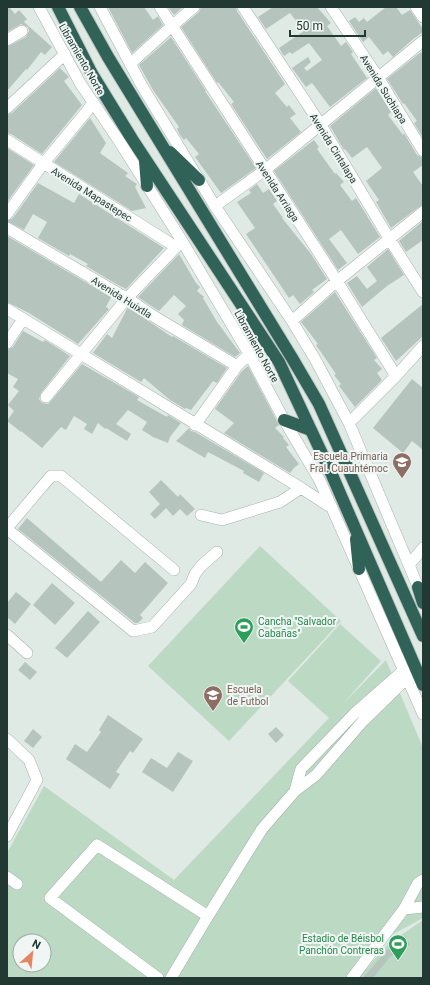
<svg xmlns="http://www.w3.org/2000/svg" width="430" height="985" viewBox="0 0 430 985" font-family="Roboto,sans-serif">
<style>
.green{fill:#bbd9c3;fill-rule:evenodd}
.building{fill:#b6c4be}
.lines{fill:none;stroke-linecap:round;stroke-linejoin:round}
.minor-casing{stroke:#a3b1ac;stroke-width:12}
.highway-casing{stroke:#c1c7c6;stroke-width:14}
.minor{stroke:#fff;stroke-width:11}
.highway{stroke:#316258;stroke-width:12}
.labels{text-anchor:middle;stroke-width:4;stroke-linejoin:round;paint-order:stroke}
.street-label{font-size:10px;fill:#223833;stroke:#f0f6f3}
.education-label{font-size:10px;fill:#785e54;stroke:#f0f6f3;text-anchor:end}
.leisure-label{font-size:10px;fill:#27864d;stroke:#f0f6f3;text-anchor:start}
</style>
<rect width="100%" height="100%" fill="#e0eae5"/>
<path class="green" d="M260,546L341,621L229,741L148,666Z
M340,624L381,661L342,705L386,660L423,748V918L386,938L354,978H7V853L44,786L174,880L329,718L288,681ZM20,941H44V965H20Z
M423,920V978H358L388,944Z"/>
<path class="building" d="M7,7H9L15,14L19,10L27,19L24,22L52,47L45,55L41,52L27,70L26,69L7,91V47L26,37L29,31L28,27L21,24L7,32Z
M108,7H144L153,20L158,16L163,25L132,53Z
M170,7H183L174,15L169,8Z
M201,7H236L237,11L285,84L275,93L287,107L289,105L296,114L290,118L301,132L267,159L231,104L234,102L218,82L217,83L181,27L199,12Z
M273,7H317L331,23L327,26L341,46L346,42L353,52L351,54L367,78L330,107L312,83L306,87L292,68L308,57L311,62L304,68L307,71L322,60L309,43L292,54L290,52L284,56L279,48L304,31L290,13L266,29L258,17Z
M386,7H396L402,15L410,10L423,29V32L412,40L393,57L388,51L383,55L369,37L363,42L349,21L355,17L359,22L364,18L367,22Z
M171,37L206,91H205L256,168L221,193L195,157L199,154L186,138L184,140L180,135L177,129L179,127L153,90L139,65Z
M421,52L423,55V138L414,123L417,121L404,103L403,104L387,79Z
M60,68L69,77L64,81L82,105L42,154L11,134L7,133V115L12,113Z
M376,88L391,112L388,115L403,135L404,133L417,155L423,158V165L413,172L423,186V205L419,207L391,228L376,202L379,200L366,181L382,168L367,147L352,158L345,149L344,150L330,126Z
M90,118L106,143L100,153L128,173L125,176L137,184L135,187L146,208L132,211L54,162Z
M314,140L319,147L317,149L335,174L336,173L344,182L340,185L352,201L356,198L380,237L358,254L341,230L329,239L347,263L338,270L274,171Z
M7,148L34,165L7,202Z
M38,183L74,203L79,194L164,248L126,289L118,285L86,266L88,264L70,254L69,256L38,238L47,222L33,214L24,230L7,221L13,218Z
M257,184L263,193L269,189L277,201L273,204L283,218H282L311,254L327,279L312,290L314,292L300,304L293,295L289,298L246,234L255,228L237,202L251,193L249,190Z
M423,221V240L406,252L399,241Z
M7,236L111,297L106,307L109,309L78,344L29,313L7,302Z
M388,249L404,275L387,286L362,307L347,283L357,276L367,289L377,281L367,267Z
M179,254L196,283L200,287L197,291L204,297L203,298L217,322L240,353L235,357L182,325L184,320L178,314L186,306L174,295L159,311L138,297Z
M335,292L377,358L374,360L382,369L377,373L382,380L355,407L339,386L341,384L334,375L336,374L316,345L318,344L301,322Z
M423,304V336L396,361L381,338Z
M128,307L172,337L173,336L227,368L217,383L213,381L191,410L186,408L185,409L170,400L144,378L141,382L93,353L107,334L112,338Z
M23,331L43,342L45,340L70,356L41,393L39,399L42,403L48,404L51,401L82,364L139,397L137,400L167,417L168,415L181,423L170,437L168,443L153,437L142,430L147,422L128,410L116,424L131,434L127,441L106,428L105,429L98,423L92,434L84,429L87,424L74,416L66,430L61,427L42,448L21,431V432L7,421L14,411L8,405L19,391L13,387L18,379L7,373V350L13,347Z
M248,366L279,425L275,428L284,437L283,438L289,445L286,447L299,464L294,468L290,473L224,433L234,423L215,409L242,371Z
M412,379L423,388V450L412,441L403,453L373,428Z
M189,428L191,431L195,432L264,473L259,482L243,473L244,471L208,452L205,458L176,441Z
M161,480L178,497L180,494L195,509L187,516L180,509L173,516L166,508L155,519L150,514L160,504L149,492Z
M27,518L101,582L121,560L135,573L145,562L168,583L140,615L143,618L138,623H135L18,529Z
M52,583L75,603L55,625L33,605Z
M16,592L31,604L15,624L7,617V603Z
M88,611L100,622L67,658L55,648Z
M25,662L37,672L30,680L18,670Z
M108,715L143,739L133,753L130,751L116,772L120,774L110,789L66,759L75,744L87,752L101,732L99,730Z
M276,727L284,735L276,743L268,734Z
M33,729L42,737L33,748L24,741Z
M178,752L193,761L173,792L142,772L151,758L167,768Z
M405,936L410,945L390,957L373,978H363L393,943Z"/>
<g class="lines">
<defs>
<path id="minor" d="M39,7L80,83L121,144L182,241L249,354L284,420L320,481L423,714
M100,7L142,86L215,206L292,321L315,359L349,423L422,596
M160,7L337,281L396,376
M243,7L321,125L390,240L423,292
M331,7L378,77L423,151
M416,7L423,17
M7,40L22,31
M130,64L172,26L194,7
M7,108L65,54
M7,140L176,247
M215,206L265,170L423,41
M7,214L43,164L87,111L93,102
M7,228L133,302L155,317L237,366
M7,309L301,488L332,508
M292,321L337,281L423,212
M7,343L23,319
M46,397L127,298L182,241
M349,423L396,376L423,346
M195,425L237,366L249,354
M201,515L222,520L280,502L301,488
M7,528L51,476H61L174,570
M7,529L133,631L152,627L191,584L195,574L201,566L217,552
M409,565L423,548
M7,635L27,653
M7,739L29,760L37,780L7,836
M295,791L301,769L354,714L404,670
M7,877L17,884
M404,909L423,907
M158,978L50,898L97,845L208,916L262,829L295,791L316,775L363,721L407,678
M171,978L208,916
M352,978L404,909L418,883L423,880"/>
<path id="highway" d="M58,7L92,74L132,139L279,362L332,475L423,685
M80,7L108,57L292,358L319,404L423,636
M170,152L199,180
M145,161L147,186
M284,420L311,430
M356,539L359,569
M418,587L423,603"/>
</defs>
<use href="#minor" class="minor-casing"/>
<use href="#highway" class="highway-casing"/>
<use href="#minor" class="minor"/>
<use href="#highway" class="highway"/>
</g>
<defs>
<symbol id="school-pin" viewBox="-11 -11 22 30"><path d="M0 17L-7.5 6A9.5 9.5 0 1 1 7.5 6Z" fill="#8d6e63" stroke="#f0f6f3"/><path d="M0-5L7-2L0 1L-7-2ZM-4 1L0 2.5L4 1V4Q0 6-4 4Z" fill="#fff"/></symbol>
<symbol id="stadium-pin" viewBox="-11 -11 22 30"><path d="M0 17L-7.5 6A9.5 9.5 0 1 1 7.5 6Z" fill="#2e9e5b" stroke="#f0f6f3"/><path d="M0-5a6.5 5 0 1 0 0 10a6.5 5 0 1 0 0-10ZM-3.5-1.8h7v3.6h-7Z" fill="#fff"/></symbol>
</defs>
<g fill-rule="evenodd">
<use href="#school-pin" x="391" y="451" width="22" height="30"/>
<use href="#stadium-pin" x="233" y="616" width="22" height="30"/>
<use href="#school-pin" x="202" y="684" width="22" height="30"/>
<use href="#stadium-pin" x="387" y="933" width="22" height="30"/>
</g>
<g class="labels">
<g class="street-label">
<text transform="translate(82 59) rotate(60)" y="4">Libramiento Norte</text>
<text transform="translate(384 89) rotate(58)" y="4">Avenida Suchiapa</text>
<text transform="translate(334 148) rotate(58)" y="4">Avenida Cintalapa</text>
<text transform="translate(278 191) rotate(57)" y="4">Avenida Arriaga</text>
<text transform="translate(92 194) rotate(32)" y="4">Avenida Mapastepec</text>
<text transform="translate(122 297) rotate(32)" y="4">Avenida Huixtla</text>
<text transform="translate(257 346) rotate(61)" y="4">Libramiento Norte</text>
</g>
<g class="education-label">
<text x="388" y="460">Escuela Primaria<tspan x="388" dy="12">Fral. Cuauhtémoc</tspan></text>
<text x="227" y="693" text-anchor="start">Escuela<tspan x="227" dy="12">de Futbol</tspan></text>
</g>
<g class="leisure-label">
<text x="258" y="625">Cancha "Salvador<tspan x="258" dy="12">Cabañas"</tspan></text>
<text x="384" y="942" text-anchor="end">Estadio de Béisbol<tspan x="384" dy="12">Panchón Contreras</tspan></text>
</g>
</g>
<rect width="430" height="985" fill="none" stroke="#223833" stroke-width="16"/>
<g transform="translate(32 953) rotate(27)"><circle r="19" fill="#f0f6f3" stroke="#9eaaa6"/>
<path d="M0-3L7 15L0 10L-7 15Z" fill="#e58563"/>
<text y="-6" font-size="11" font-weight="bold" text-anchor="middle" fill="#223833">N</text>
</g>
<path d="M290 30v6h75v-6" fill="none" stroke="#223833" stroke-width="2"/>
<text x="296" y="30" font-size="12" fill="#223833" stroke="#f0f6f3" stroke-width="3" paint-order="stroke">50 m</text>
</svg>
